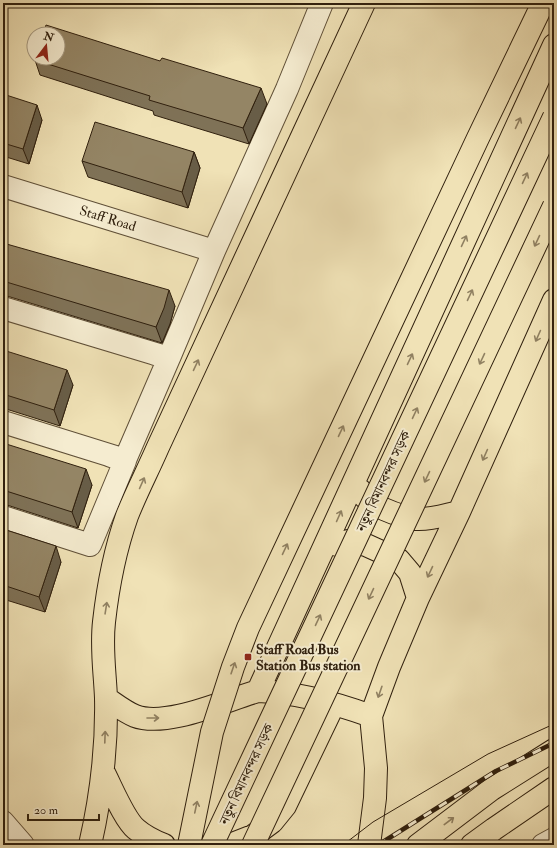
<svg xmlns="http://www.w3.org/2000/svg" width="557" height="848" viewBox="0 0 557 848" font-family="'IM FELL Double Pica','Noto Serif Bengali',serif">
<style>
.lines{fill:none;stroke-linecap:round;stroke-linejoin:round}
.minor-casing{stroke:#605038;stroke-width:24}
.major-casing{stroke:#30200e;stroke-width:24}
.highway-casing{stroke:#30200e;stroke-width:24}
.minor{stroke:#f5ecd0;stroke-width:22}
.major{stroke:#f0e2b6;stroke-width:22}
.highway{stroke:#f0e2b6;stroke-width:22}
.tram{stroke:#30200e;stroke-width:1}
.rail-casing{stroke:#30200e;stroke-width:4.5}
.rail{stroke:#f5ecd0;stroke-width:3;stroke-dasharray:9;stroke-linecap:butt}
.highway-bridge-casing{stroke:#30200e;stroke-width:24;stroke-linecap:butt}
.highway-bridge{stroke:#f0e2b6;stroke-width:22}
.wall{fill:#7f7257;stroke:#30200e}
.shaded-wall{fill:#685d47;stroke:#30200e}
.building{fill:#948565;stroke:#30200e}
.oneway{stroke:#908162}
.poi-dot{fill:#8f2418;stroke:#f5ecd0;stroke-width:1.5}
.labels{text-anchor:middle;stroke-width:4;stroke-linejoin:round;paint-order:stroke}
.street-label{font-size:14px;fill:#30200e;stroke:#f5ecd0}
.poi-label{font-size:14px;font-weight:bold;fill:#30200e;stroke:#f5ecd0;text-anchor:start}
</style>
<rect width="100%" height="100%" fill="#f0e2b6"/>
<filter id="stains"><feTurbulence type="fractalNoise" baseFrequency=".005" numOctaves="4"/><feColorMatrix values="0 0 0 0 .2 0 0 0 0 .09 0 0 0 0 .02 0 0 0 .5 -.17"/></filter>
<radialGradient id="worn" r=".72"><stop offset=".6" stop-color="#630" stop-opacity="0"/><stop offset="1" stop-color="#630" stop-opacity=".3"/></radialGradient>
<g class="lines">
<defs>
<path id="minor" d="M3,186L214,251
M3,308L169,358L214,251L287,89L322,3
M3,422L125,460L169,358L155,354
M3,517L90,545L125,461L111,456
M3,822L23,845
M543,845L554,839"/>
<path id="major" d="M360,490C365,505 402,517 416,519C431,520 445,515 459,512
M337,545L348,541L366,545L399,560L410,573L418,598
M258,691L554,45
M106,698C115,704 125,712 135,716C167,728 226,700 258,691C297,692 335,703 371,716
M103,771C111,786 124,819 136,829C144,836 154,841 164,845
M90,845C101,797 107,747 106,698C105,673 101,648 104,622C108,586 115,550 127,516C136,493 148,470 158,447L364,3
M230,845L253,836L272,822L285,806L334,704
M369,845L375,798L376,768L371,716L389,667L418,598L459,512L554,300"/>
<path id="highway" d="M418,845L492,789L554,750
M472,845L494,829L554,788"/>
</defs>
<use href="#minor" class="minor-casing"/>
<use href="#major" class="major-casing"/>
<use href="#highway" class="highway-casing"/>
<use href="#minor" class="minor"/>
<use href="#major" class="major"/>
<use href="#highway" class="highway"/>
<path class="tram" d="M343,845L373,822L488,754L554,724"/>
<defs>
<path id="rail" d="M378,845L496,771L554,743"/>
</defs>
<use href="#rail" class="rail-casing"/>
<use href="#rail" class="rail"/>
<defs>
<path id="highway-bridge" d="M189,845L212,732L233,667L248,628L478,138L543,3
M212,845L554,117
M253,845L554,206"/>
</defs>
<use href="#highway-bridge" class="highway-bridge-casing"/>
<use href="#highway-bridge" class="highway-bridge"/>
</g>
<path class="wall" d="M35,60L267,104L249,144L154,115L153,111L40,75Z
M3,94L42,120L29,164L3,156Z
M194,152L200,168L188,208L88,177L82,161Z
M3,243L175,306L170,324L162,343L7,296H3Z
M3,350L73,385L60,426L3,408Z
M3,443L92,485L78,528L7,505H3Z
M3,529L61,562L45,612L3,599Z"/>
<path class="shaded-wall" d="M261,88L267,104L249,144L243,128Z
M37,105L42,120L29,164L23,149Z
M194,152L200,168L188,208L182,192Z
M169,290L175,306L170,324L162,343L156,327Z
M67,370L73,385L60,426L54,410Z
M86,469L92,485L78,528L72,512Z
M56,546L61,562L45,612L39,597Z"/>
<path class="building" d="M46,25L160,61L162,58L261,88L243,128L149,100L150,96L35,60V58H58V34H43Z
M3,94L37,105L23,149L3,143Z
M95,122L194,152L182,192L82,161Z
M3,243L169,290L164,308L156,327L3,281Z
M3,350L67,370L54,410L3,394Z
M3,443L86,469L72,512L3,490Z
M3,529L56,546L39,597L3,585Z"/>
<defs><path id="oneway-shaft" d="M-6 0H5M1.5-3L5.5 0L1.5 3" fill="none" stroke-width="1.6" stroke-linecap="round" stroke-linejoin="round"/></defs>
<g class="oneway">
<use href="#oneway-shaft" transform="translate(518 123) rotate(-65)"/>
<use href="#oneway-shaft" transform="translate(525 178) rotate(-65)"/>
<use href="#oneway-shaft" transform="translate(464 241) rotate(-65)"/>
<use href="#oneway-shaft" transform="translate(537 241) rotate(115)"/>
<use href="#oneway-shaft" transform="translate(470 295) rotate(-65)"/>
<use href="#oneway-shaft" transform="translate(538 336) rotate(114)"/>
<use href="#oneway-shaft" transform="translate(410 359) rotate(-65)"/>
<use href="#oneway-shaft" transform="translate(482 359) rotate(115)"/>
<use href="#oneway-shaft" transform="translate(196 365) rotate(-65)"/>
<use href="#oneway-shaft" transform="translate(415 413) rotate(-65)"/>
<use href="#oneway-shaft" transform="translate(341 431) rotate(-65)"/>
<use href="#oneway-shaft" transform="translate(485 455) rotate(114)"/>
<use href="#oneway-shaft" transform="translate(427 477) rotate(115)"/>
<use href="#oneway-shaft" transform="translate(142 483) rotate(-66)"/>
<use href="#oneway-shaft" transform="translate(339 516) rotate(-66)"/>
<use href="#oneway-shaft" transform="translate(285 549) rotate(-65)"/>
<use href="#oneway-shaft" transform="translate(430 572) rotate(115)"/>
<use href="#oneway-shaft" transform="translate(371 594) rotate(115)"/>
<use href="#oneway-shaft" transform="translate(106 608) rotate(-81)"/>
<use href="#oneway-shaft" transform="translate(318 620) rotate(-65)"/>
<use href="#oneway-shaft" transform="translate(233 668) rotate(-71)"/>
<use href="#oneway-shaft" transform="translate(380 692) rotate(109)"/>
<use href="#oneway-shaft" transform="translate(153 718)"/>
<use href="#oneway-shaft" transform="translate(105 737) rotate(-88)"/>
<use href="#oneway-shaft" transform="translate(196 807) rotate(-78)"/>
<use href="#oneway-shaft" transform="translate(449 821) rotate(-37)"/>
</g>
<rect class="poi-dot" x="244" y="653" width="8" height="8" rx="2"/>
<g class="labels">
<g class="street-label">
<text transform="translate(108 218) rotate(17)" y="5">Staff Road</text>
<text transform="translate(383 481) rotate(-65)" y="5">নতুন বিমানবন্দর সড়ক</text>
<text transform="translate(246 774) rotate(-65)" y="5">নতুন বিমানবন্দর সড়ক</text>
</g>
<g class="poi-label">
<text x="256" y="654">Staff Road Bus<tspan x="256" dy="16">Station Bus station</tspan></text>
</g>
</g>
<rect width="557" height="848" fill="none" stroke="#f0e2b6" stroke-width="16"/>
<rect x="4" y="4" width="549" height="840" fill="none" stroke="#30200e" stroke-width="2"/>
<rect x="8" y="8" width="541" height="832" fill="none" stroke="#30200e"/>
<g transform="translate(46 46) rotate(16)"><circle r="19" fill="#f5ecd0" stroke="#a69a82"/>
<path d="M0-3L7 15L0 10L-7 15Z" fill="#8f2418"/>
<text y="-6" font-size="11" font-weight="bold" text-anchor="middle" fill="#30200e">N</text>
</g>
<path d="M28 814v6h71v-6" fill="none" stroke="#30200e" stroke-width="2"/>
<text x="34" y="814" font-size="12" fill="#30200e" stroke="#f5ecd0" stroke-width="3" paint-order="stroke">20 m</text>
<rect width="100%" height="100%" filter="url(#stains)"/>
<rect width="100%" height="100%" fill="url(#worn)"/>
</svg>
